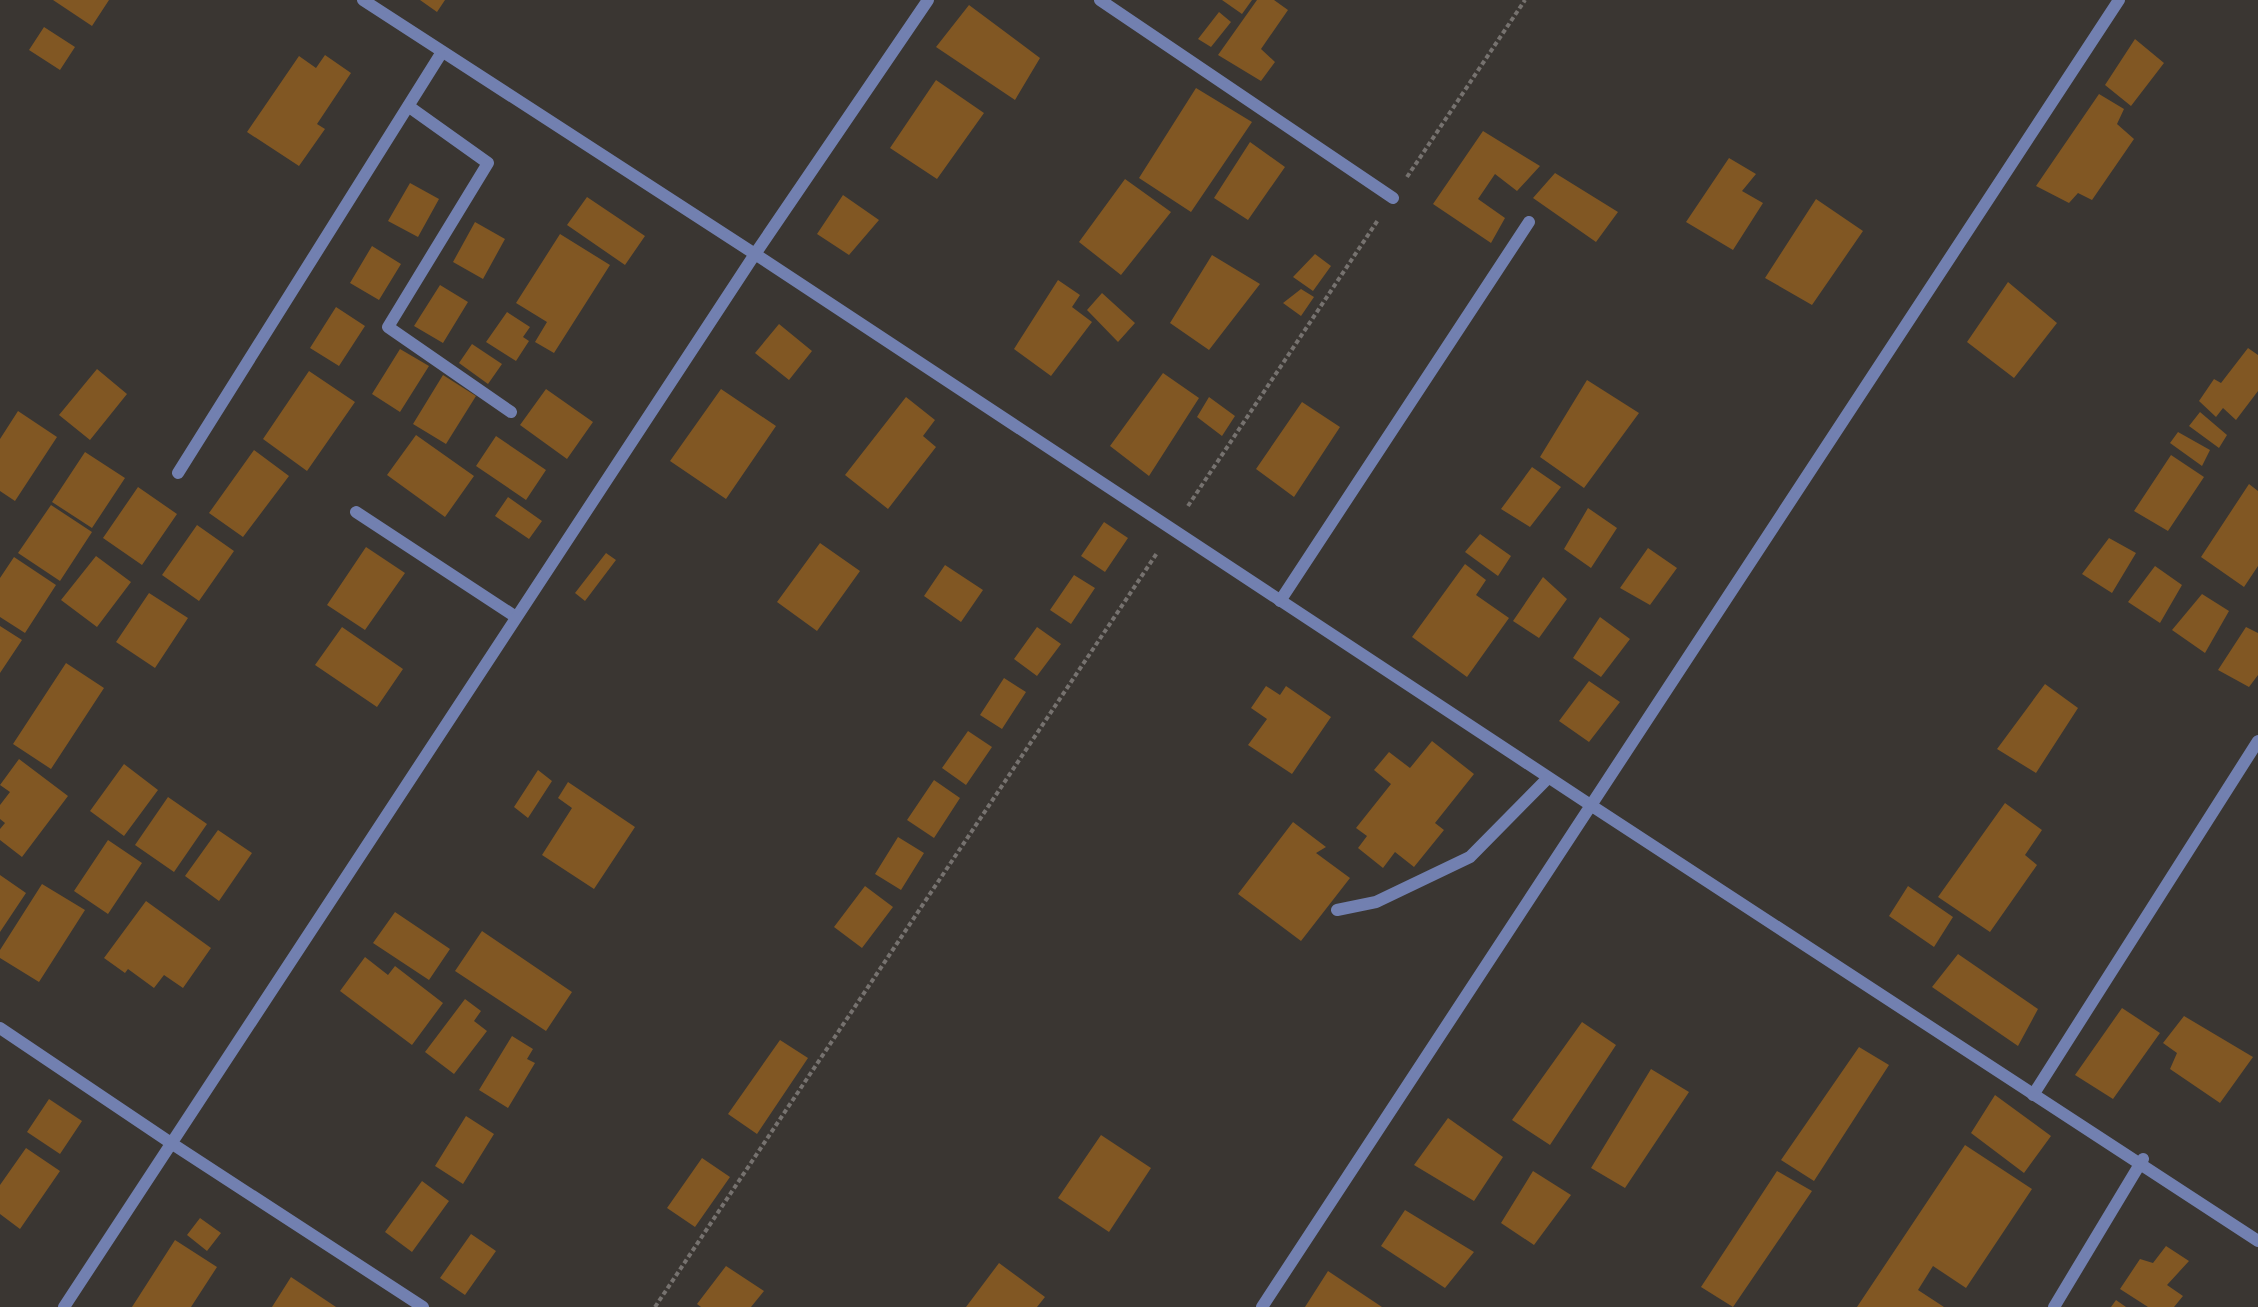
<svg xmlns="http://www.w3.org/2000/svg" width="2258" height="1307" viewBox="0 0 2258 1307" font-family="'PT Sans',sans-serif">
<style>
.building{fill:#815723}
.lines{fill:none;stroke-linecap:round;stroke-linejoin:round}
.path{stroke:#76726f;stroke-width:4;stroke-dasharray:4.5 3;stroke-linecap:butt}
.service{stroke:#7280b0;stroke-width:12}
.minor{stroke:#7280b0;stroke-width:12}
.tertiary{stroke:#7280b0;stroke-width:12}
</style>
<rect width="100%" height="100%" fill="#3a3632"/>
<path class="building" d="M53,0H109L92,26Z
M420,0H445L437,12Z
M1222,0H1252L1242,14Z
M1257,0H1274L1288,10L1261,49L1275,62L1261,81L1218,55Z
M969,5L1040,58L1015,100L936,47Z
M1219,12L1231,22L1211,47L1198,39Z
M44,27L75,47L60,70L29,50Z
M2135,39L2164,63L2131,106L2105,85Z
M325,55L351,73L317,124L325,129L299,166L247,132L299,56L316,68Z
M936,80L984,113L937,179L890,148Z
M1196,88L1252,122L1191,212L1139,178Z
M2099,94L2124,109L2117,124L2134,139L2092,200L2078,193L2069,203L2036,186Z
M1483,131L1540,166L1517,191L1495,174L1478,199L1505,218L1491,243L1433,204Z
M1250,142L1285,167L1248,220L1214,198Z
M1729,158L1756,174L1742,191L1763,203L1733,250L1686,222Z
M1555,173L1618,212L1596,242L1533,198Z
M1125,179L1171,212L1121,275L1079,242Z
M410,183L439,199L418,237L388,221Z
M843,195L879,220L849,255L817,234Z
M587,197L645,236L625,265L567,225Z
M1816,199L1863,231L1812,305L1765,278Z
M475,222L505,239L483,279L453,262Z
M560,234L610,265L554,353L535,342L547,322L516,303Z
M372,246L401,264L379,300L350,283Z
M1315,254L1331,266L1313,291L1293,277Z
M1212,255L1260,284L1209,350L1170,323Z
M1058,280L1080,295L1072,307L1092,322L1051,376L1014,349Z
M2008,282L2057,323L2014,378L1967,342Z
M440,285L468,302L443,343L414,326Z
M1301,289L1314,297L1301,316L1283,303Z
M1102,293L1135,323L1118,342L1087,310Z
M336,307L365,326L339,366L310,348Z
M507,312L530,327L523,337L529,341L516,361L486,342Z
M779,324L812,351L789,380L755,353Z
M472,344L502,364L488,384L459,363Z
M2248,348L2258,355V391L2236,420L2223,408L2216,417L2199,401L2214,379L2221,383Z
M400,349L429,366L400,412L372,394Z
M97,369L127,394L90,440L59,415Z
M309,371L355,402L307,471L263,439Z
M1163,373L1199,398L1149,476L1110,446Z
M443,375L476,396L446,444L413,424Z
M1587,380L1639,413L1584,488L1540,457Z
M546,389L593,422L567,459L520,425Z
M721,389L776,426L726,499L670,461Z
M906,397L935,420L923,436L936,447L888,509L845,475Z
M1209,397L1235,416L1222,436L1197,417Z
M1302,402L1340,427L1294,497L1256,469Z
M18,411L57,437L15,501L0,491V439Z
M2200,412L2227,435L2219,448L2189,426Z
M2178,432L2210,450L2202,466L2170,443Z
M416,435L474,476L445,517L387,475Z
M496,436L546,470L526,500L476,466Z
M254,450L289,476L243,537L209,513Z
M85,452L125,478L92,528L52,502Z
M2171,455L2204,477L2168,531L2134,511Z
M1532,467L1561,487L1530,527L1501,509Z
M2249,484L2258,491V566L2244,587L2201,557Z
M138,487L177,514L142,565L103,538Z
M508,497L542,521L529,539L495,516Z
M51,505L92,532L60,581L18,553Z
M1588,508L1617,528L1591,568L1564,549Z
M1104,522L1128,538L1105,572L1081,556Z
M197,525L234,551L199,601L162,575Z
M1480,534L1511,556L1498,576L1465,552Z
M2109,538L2136,553L2112,593L2082,574Z
M820,543L860,571L817,631L777,602Z
M366,547L405,573L365,630L327,605Z
M1648,548L1677,568L1650,605L1620,588Z
M606,553L616,560L585,601L575,593Z
M96,556L131,582L97,627L61,600Z
M14,557L56,585L25,633L0,617V578Z
M1465,564L1486,580L1476,595L1509,618L1467,677L1412,637Z
M945,565L983,590L961,622L924,596Z
M2155,566L2182,585L2160,623L2128,602Z
M1074,575L1095,588L1071,624L1050,610Z
M1543,577L1567,599L1539,638L1513,621Z
M149,593L188,618L155,668L116,642Z
M2202,594L2229,611L2205,653L2172,630Z
M1600,617L1630,639L1601,677L1573,658Z
M0,626L22,640L0,673Z
M342,627L403,669L377,707L315,665Z
M1037,627L1061,644L1037,676L1014,659Z
M2246,627L2258,633V675L2249,687L2218,670Z
M66,663L104,688L51,769L13,744Z
M1004,678L1026,692L1002,729L980,715Z
M1589,681L1620,702L1589,742L1559,721Z
M2045,684L2078,708L2036,773L1997,749Z
M1266,686L1280,695L1286,686L1331,717L1292,774L1248,745L1267,719L1251,708Z
M968,731L992,747L966,785L942,768Z
M1432,741L1474,774L1435,823L1444,830L1414,867L1395,852L1383,868L1358,848L1367,836L1356,828L1391,784L1374,770L1389,752L1410,768Z
M19,759L68,796L22,857L0,840V829L5,823L0,819V805L10,792L0,785Z
M124,764L158,790L124,836L90,811Z
M538,770L552,781L528,818L514,807Z
M934,780L960,798L934,838L907,820Z
M568,782L635,827L594,889L542,855L572,808L558,798Z
M168,797L207,824L174,872L135,845Z
M2005,803L2042,830L2025,855L2037,865L1990,932L1938,897Z
M1293,822L1326,847L1316,853L1350,878L1301,941L1238,894Z
M218,830L252,853L219,901L185,876Z
M898,837L924,853L901,890L875,874Z
M108,840L142,863L108,914L74,891Z
M0,875L26,893L0,932Z
M42,884L85,910L39,982L0,958V950Z
M865,886L893,907L862,948L834,927Z
M1908,886L1953,917L1934,947L1889,916Z
M146,901L211,948L183,988L164,975L154,988L128,969L125,973L104,958Z
M395,912L450,949L429,980L373,943Z
M482,931L572,992L546,1031L455,971Z
M1958,954L2038,1009L2018,1046L1932,987Z
M365,957L388,975L395,966L443,1003L412,1045L340,991Z
M465,999L481,1011L474,1021L487,1031L454,1074L425,1052Z
M2122,1008L2160,1033L2113,1099L2075,1075Z
M2184,1016L2253,1057L2220,1103L2170,1069L2177,1053L2163,1043Z
M1582,1022L1616,1045L1550,1145L1512,1120Z
M512,1036L533,1049L527,1059L535,1063L508,1108L479,1090Z
M780,1040L808,1058L757,1134L728,1114Z
M1859,1047L1889,1065L1814,1181L1781,1160Z
M1651,1069L1689,1092L1625,1188L1591,1168Z
M1995,1095L2051,1136L2024,1173L1971,1133Z
M49,1099L82,1121L60,1154L27,1132Z
M466,1116L494,1134L463,1184L435,1166Z
M1448,1118L1503,1157L1474,1201L1414,1165Z
M1101,1135L1151,1168L1109,1232L1058,1198Z
M1965,1145L2032,1189L1966,1288L1933,1266L1918,1290L1944,1307H1857Z
M26,1148L60,1171L20,1229L0,1214V1185Z
M702,1158L730,1177L695,1227L667,1208Z
M1533,1171L1571,1195L1534,1245L1501,1223Z
M1777,1171L1812,1191L1733,1307L1701,1287Z
M422,1181L449,1201L412,1252L385,1232Z
M1405,1210L1474,1252L1445,1288L1381,1246Z
M200,1218L221,1233L207,1251L187,1235Z
M471,1234L496,1251L465,1295L440,1278Z
M175,1240L217,1267L191,1307H132Z
M2166,1246L2189,1261L2167,1285L2183,1296L2174,1307H2148L2120,1289L2140,1259L2153,1263Z
M999,1263L1045,1297L1037,1307H966Z
M726,1266L764,1291L751,1307H701L697,1304Z
M1328,1271L1382,1307H1305Z
M291,1277L336,1307H272Z
M2116,1300L2126,1307H2111Z"/>
<g class="lines">
<path class="path" d="M1407,177L1525,0
M1188,506L1378,220
M655,1307L1157,553"/>
<path class="service" d="M408,106L488,163L388,327L511,412
M178,473L442,52
M356,512L516,617
M1280,601L1529,222
M1337,910L1376,902L1470,857L1548,778"/>
<path class="minor" d="M1100,0L1393,198
M2033,1095L2258,741
M2054,1307L2143,1159"/>
<path class="tertiary" d="M363,0L755,254L1592,806L2258,1241
M0,1028L171,1143L423,1307
M64,1307L755,254L928,0
M1262,1307L2119,0"/>
</g>
</svg>
